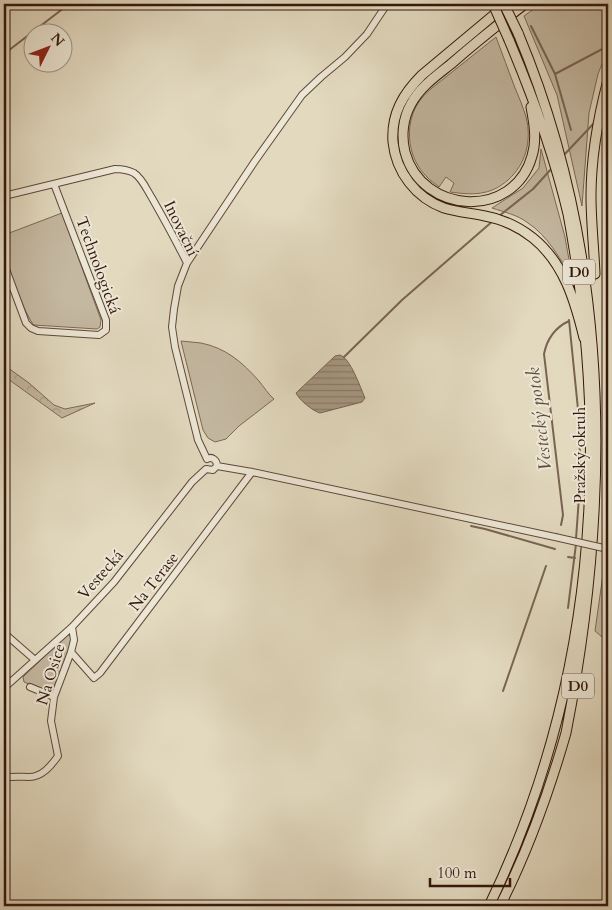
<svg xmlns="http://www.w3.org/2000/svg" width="612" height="910" viewBox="0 0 612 910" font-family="Cardo,serif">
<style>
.green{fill:#c4b8a1;stroke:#7c6856}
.forest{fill:url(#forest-crowns);stroke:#7c6856}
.water{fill:url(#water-rules);stroke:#786453}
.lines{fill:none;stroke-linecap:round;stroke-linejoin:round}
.stream{stroke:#786453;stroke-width:2}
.minor-casing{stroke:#5f4839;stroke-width:8}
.highway-casing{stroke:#33170c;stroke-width:11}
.minor{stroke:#ece6d5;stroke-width:6}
.highway{stroke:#e2d9bf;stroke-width:9}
.minor-bridge-casing{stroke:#5f4839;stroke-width:8;stroke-linecap:butt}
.highway-bridge-casing{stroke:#33170c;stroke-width:11;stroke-linecap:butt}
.minor-bridge{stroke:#ece6d5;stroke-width:6}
.highway-bridge{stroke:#e2d9bf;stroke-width:9}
.labels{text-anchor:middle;stroke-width:4;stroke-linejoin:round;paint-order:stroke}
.shield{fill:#ece6d5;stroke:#6a5548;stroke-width:1}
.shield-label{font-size:15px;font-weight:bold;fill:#33170c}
.street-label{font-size:16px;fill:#33170c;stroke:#ece6d5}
.water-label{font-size:18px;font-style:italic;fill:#614a3b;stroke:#ece6d5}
</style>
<defs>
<pattern id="forest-crowns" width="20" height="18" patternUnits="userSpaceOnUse" patternTransform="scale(1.25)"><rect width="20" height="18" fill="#c4b8a1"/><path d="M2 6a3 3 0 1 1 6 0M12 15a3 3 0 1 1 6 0" fill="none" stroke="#a99d89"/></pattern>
<pattern id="water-rules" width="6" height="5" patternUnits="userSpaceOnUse" patternTransform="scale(1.25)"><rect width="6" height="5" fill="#a69782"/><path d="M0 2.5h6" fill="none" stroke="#887a69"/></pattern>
</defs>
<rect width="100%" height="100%" fill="#e2d9bf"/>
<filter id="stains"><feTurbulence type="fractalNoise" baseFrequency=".004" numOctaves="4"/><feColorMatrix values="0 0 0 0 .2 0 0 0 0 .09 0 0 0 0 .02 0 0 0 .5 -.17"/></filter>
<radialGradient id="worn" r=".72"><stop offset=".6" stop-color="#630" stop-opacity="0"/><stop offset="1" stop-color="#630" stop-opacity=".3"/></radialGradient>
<path class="green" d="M541,4H608V49L598,74L589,113L582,206L557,95L524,16Z
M496,37C502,54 509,71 515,88C519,97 523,107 526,117C532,140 526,164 508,180C490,196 472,195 450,192L454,183L446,177L439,187C435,183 430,181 427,177C408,159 404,127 417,105C421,98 426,93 432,88Z
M541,149L565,237L572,277C559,258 548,236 528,223C518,215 504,212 492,208L523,188L539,168Z
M62,213L101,320L100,327L97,329L34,325C27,319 7,267 4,255C3,249 4,242 4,235Z
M181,341C188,342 194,342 201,343C226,348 242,362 259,381C264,387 268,394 274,399L239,426L226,439L215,442L208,438L203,430Z
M606,553L608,554V642L595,631Z
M69,635L71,637L72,642L52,692L46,691L24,682L23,677L66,636Z"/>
<path class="forest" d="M4,365L29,383L54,405L65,409L95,403L62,418L4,376Z"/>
<path class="water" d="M340,355C351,359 360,387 365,398L362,402L320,413C313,411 299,400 296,393L335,356Z"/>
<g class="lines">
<path class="stream" d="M531,26L555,74L571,130
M4,54L69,4
M555,74L608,46
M604,113L608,108
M563,156L596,121
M499,216L533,189L553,167
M569,320L580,429L579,497L576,539
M344,357L402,300L494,220
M561,525L563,515L544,354C547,339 554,328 569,321
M471,526L485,529L555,549
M568,557L575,558
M568,608L576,544
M603,637L608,595
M503,691L546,566"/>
<defs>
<path id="minor" d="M4,196L115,169C122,169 128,170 134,173C142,178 147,190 152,198C164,219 176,241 187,263
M4,264L26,323L31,328L38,331L99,335L106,330V320L54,184
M207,459L198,440L175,347L172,327L174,309L178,286L187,263L255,161L302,95L321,77L345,57L367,34L387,4
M207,459C212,456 217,460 217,466
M217,466L252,472L555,537
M4,633L35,660
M71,652L94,678L100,673L252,472
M30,687L54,697
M4,688L72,627L114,582L192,482L206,469L213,470L217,466
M4,778C13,776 20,777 29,777C42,777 51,766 58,756L51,721L54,697L71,652L74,640L72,627"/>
<path id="highway" d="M525,4C500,23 475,43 451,64C436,76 420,87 411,104C403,118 401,136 405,152C422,215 514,220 532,156C537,140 534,123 531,107
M501,9L422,75C403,94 391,114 393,142C396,172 416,198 444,208C457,212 471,213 485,216C502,219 519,227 533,238C564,263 575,301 584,338
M595,274C594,248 591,222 591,196C591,157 598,118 608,80
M489,906C594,689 612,450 568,214C554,154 533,97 509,40
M500,906C528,851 549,792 566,733C612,498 612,257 518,33"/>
</defs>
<use href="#minor" class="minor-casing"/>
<use href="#highway" class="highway-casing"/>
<use href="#minor" class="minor"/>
<use href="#highway" class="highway"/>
<defs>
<path id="minor-bridge" d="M555,537L608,549"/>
<path id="highway-bridge" d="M493,4L509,40
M504,4L518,33"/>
</defs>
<use href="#minor-bridge" class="minor-bridge-casing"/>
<use href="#highway-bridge" class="highway-bridge-casing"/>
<use href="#minor-bridge" class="minor-bridge"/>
<use href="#highway-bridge" class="highway-bridge"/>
</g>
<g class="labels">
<g class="shield">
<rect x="563" y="259.5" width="32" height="25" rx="4"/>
<rect x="562" y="673.5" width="32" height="25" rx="4"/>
</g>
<g class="shield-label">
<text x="579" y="277">D0</text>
<text x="578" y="691">D0</text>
</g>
<g class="street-label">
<text transform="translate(182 228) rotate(64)" y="6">Inovační</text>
<text transform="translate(99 265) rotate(70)" y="6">Technologická</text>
<text transform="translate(579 455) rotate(-90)" y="6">Pražský okruh</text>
<text transform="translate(100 574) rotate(-49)" y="6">Vestecká</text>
<text transform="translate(153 581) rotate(-52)" y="6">Na Terase</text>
<text transform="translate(50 674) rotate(-73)" y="6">Na Osice</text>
</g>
<g class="water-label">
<text transform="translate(539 419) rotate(-97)" y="6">Vestecký potok</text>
</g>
</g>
<rect width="612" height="910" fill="none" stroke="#e2d9bf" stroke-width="20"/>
<rect x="5" y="5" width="602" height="900" fill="none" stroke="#33170c" stroke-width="2.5"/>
<rect x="10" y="10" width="592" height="890" fill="none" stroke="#33170c"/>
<g transform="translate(48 48) rotate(48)"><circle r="24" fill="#ece6d5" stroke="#a29385"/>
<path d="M0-4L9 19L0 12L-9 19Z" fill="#8f2418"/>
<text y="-8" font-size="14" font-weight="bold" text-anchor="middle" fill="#33170c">N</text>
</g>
<path d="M430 878v8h80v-8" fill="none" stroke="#33170c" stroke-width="2.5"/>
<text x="437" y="878" font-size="15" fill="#33170c" stroke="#ece6d5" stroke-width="4" paint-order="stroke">100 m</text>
<rect width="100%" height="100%" filter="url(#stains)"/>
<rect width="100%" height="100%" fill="url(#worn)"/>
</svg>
